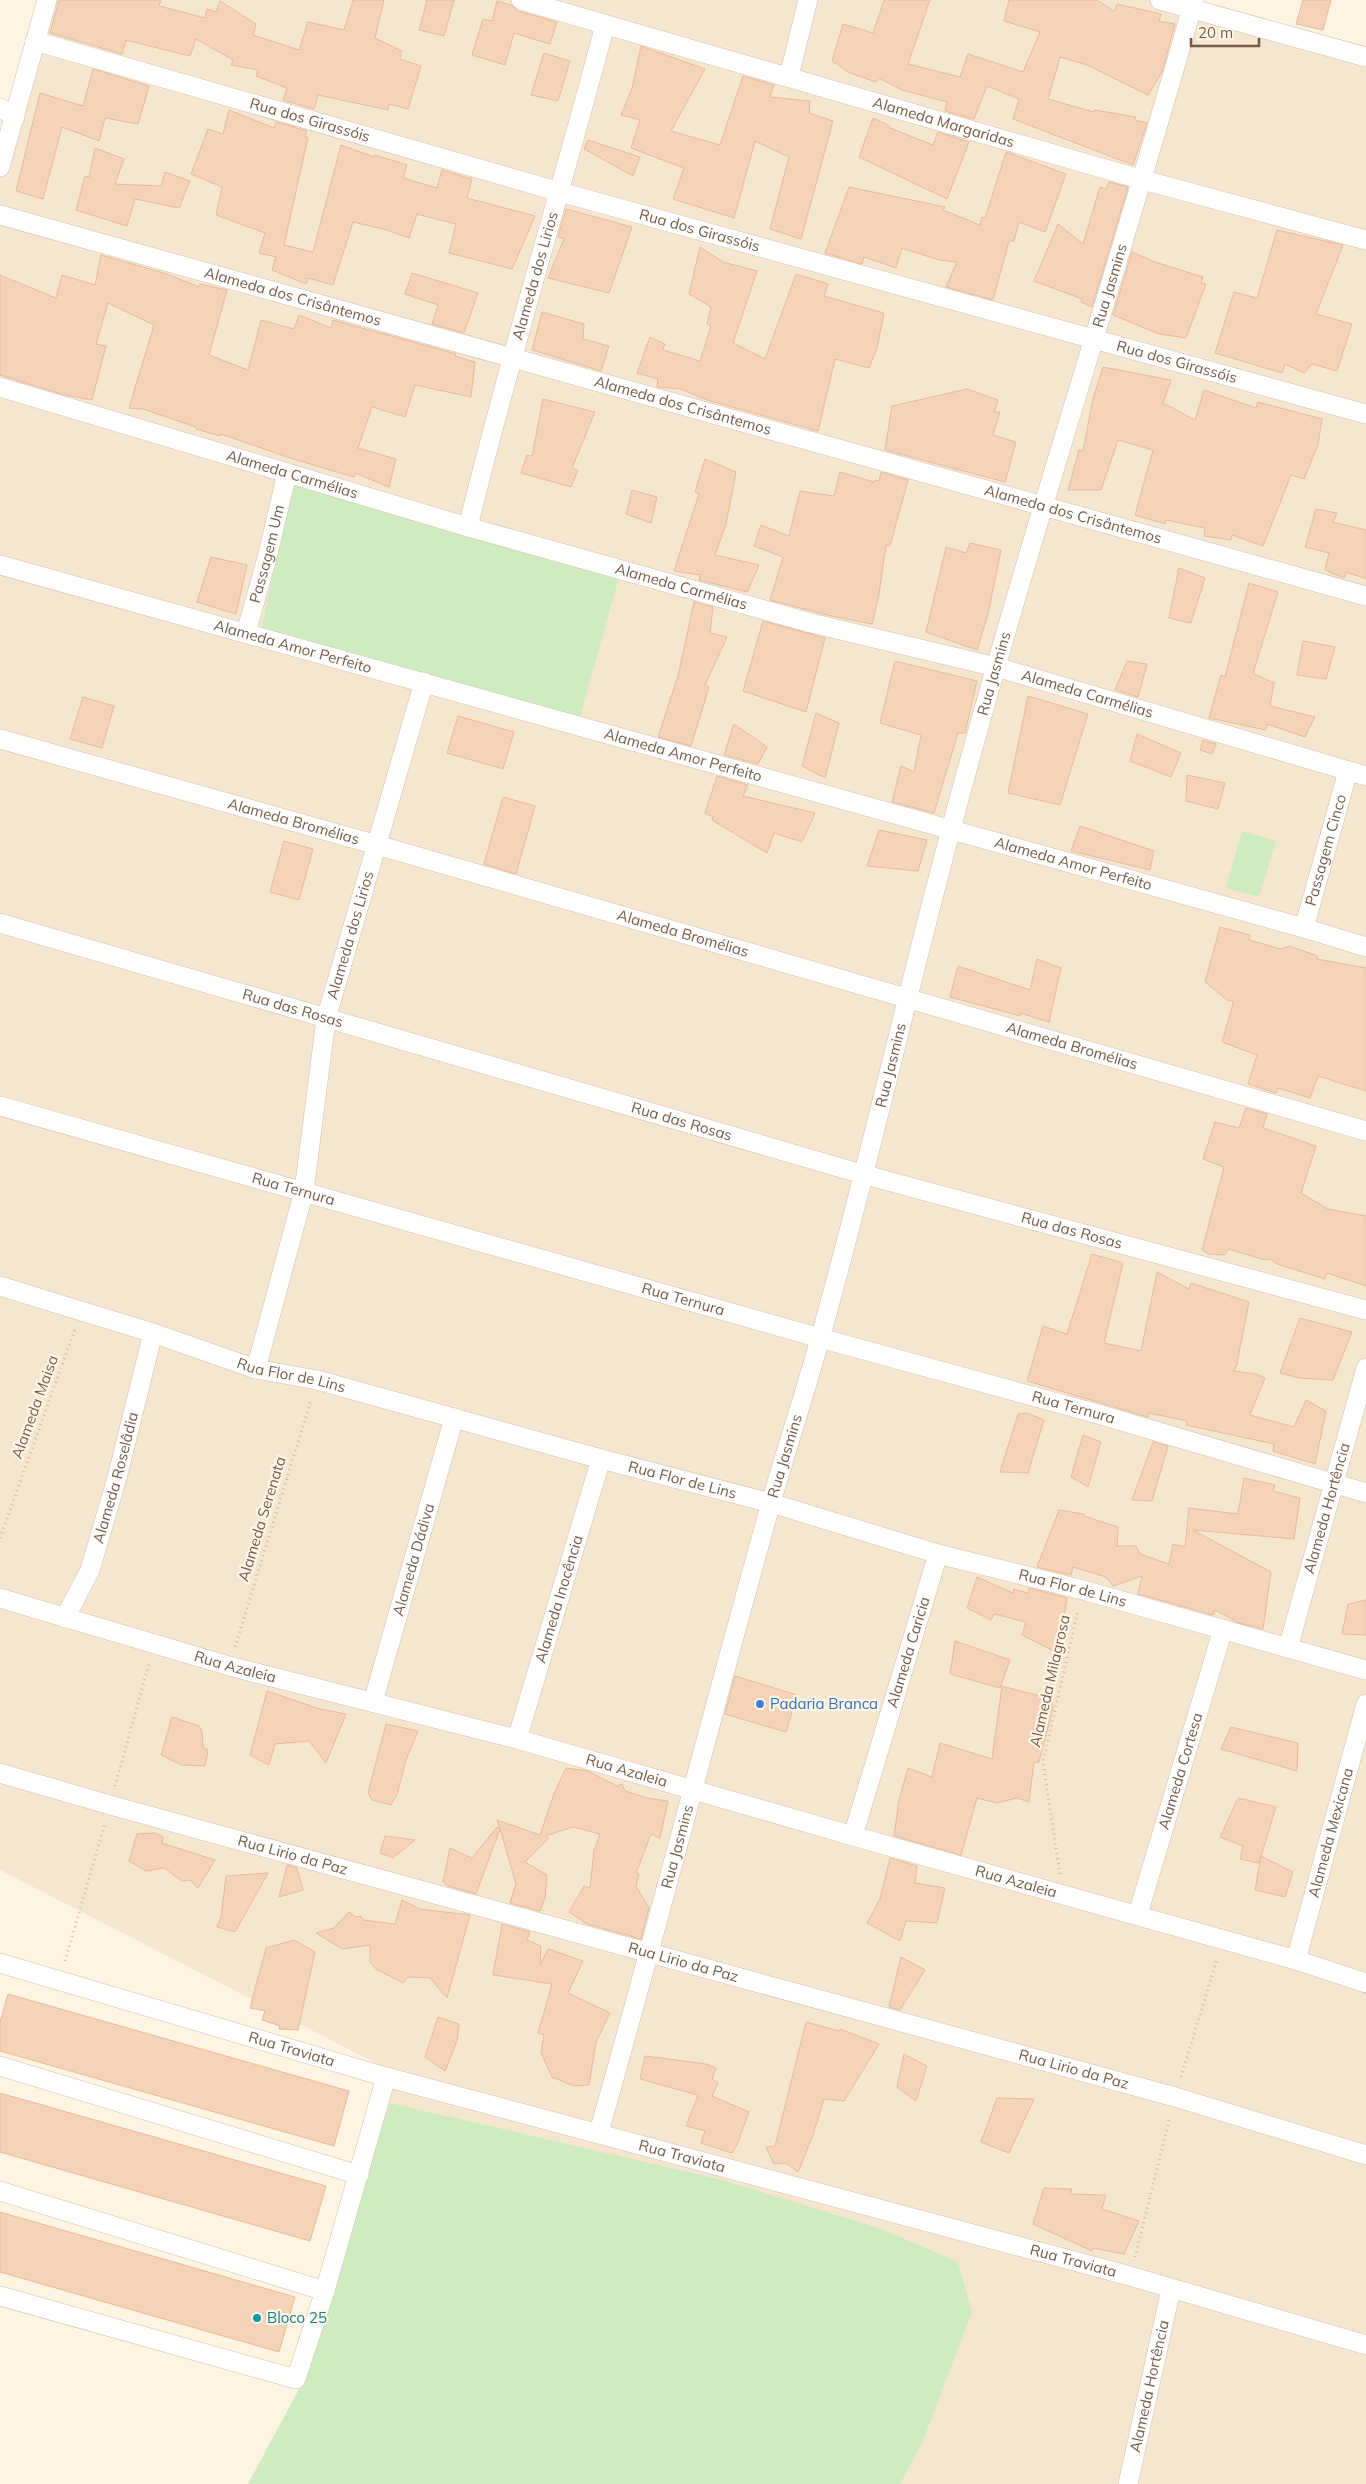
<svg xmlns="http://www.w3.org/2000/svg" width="1366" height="2484" viewBox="0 0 1366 2484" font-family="Mulish,sans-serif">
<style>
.residential{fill:#f5e6d0}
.green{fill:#cfebc0}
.building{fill:#f4d3b9;stroke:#e7ba98}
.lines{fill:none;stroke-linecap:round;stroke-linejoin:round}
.minor-casing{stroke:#d1beab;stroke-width:20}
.path{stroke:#d8b69c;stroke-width:3;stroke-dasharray:1 4;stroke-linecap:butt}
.minor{stroke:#fff;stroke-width:19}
.shop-dot{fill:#3f7fe0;stroke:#fff8e9;stroke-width:2}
.culture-dot{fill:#0f9aa8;stroke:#fff8e9;stroke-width:2}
.labels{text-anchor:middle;stroke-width:4.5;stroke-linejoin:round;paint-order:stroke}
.street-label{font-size:15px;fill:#765a47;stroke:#fff8e9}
.shop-label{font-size:15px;fill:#366cbe;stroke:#fff8e9;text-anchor:start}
.culture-label{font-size:15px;fill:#0d838f;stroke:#fff8e9;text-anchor:start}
</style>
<rect width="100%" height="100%" fill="#fdf4e2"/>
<path class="residential" d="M41,0H1173L1366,55V2484H817L363,2178L393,2072L0,1870V144Z"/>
<path class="green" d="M292,482L619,577L580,717L261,632Z
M1242,831L1276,841L1259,897L1226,888Z
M390,2103L722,2180L879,2228L958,2262L972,2312L923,2441L900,2484H248L298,2391Z"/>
<path class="building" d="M59,0H161L159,6L205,18L207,9L216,12L220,1L256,24L253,35L299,50L308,22L344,30L353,0H384L375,38L402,51L400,59L421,66L408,109L389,104L388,110L318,95L314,109L283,100L287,88L256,76L258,70L231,65L233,60L196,39L190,56L126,40L122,54L50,33Z
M427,0H454L444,36L419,30Z
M884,0H930L908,64L960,77L968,54L1023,72L1040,32L1004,21L1009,0H1097L1114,11L1117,4L1161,14L1159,21L1175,24L1162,72L1148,95L1087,65L1060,57L1048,99L1094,112L1095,110L1136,117L1135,120L1147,123L1133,165L1013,119L1019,99L987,86L974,119L945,111L947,102L902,90L879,78L876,82L850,73L832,61L843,24L873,33Z
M1303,0H1331L1323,30L1296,24Z
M497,1L511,5L518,11L557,22L550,44L514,33L505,65L472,55L483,19L492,21Z
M641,46L705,69L671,131L720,145L743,76L774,85L770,97L810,101L809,113L833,121L801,239L770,229L789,157L755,141L734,218L673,199L684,168L631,148L640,120L621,115L632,88Z
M544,53L570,61L558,101L531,95Z
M93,69L149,86L138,124L105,118L99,141L62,127L43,199L16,191L40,93L83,106Z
M229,110L274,128L276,122L307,131L305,137H308L284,245L313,252L341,145L374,157L375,155L407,165L403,178L437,188L442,170L472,179L467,198L535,216L512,269L449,253L456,224L417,214L409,238L387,230L353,222L333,285L308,278L306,284L272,270L276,257L259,253L265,233L216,215L222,187L191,174L208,129L223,134Z
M873,118L890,126V128L933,145L938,132L969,142L947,199L859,157Z
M588,140L640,157L633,176L584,149Z
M95,148L124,159L115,184L161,186L165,172L190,181L179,208L135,199L127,226L76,210L85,176L89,177Z
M1006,152L1066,174L1045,232L1019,222L1014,241H1009L993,300L946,287L957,262L939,260L902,248L896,268L864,257L862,264L825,253L849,187L945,207L943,210L980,225L982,217L985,218Z
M1109,182L1128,187L1092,307L1081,302L1082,299L1034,281L1058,224L1083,244L1100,187L1106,189Z
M566,209L632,227L609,293L548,278L564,239L558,237Z
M1277,230L1343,245L1316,314L1352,324L1337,371L1312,364L1304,373L1285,364L1282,373L1215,353L1234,292L1257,298Z
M700,247L723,262L757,271L733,343L765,359L796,274L828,284L824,296L884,313L877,348L869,368L835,359L818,431L707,400L681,389L657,387L658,379L637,373L650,337L665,344L663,350L700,361L711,326L707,324L711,307L689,294Z
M1132,252L1155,262L1203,277L1201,283L1206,284L1186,338L1159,334L1113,315Z
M101,255L167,274L199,287L200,284L227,290L209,355L248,370L261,320L294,329L299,315L331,328L333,320L456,354L455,356L475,362L471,397L415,385L405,417L372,407L358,448L396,459L389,487L355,473L354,477L290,458L221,434L220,436L196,429V427L143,409L129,408L154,325L108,303L96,344L106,346L92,400L61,394L0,375V275L56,298L62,275L95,285Z
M412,273L478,293L464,333L432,324L438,305L405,294Z
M542,312L584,324L583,339L609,346L601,371L532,350Z
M1103,367L1171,380L1163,403L1195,420L1204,390L1256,408L1258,402L1322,419L1318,445L1304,479L1291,475L1263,546L1232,535L1231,540L1204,536L1205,528L1166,520L1165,524L1135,515L1153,450L1118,440L1101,490H1068L1079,450L1083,451L1093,399Z
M967,389L998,400L994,412H1000L993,435L1016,442L1005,482L885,450L892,406Z
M543,399L595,412L572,468L578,470L571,487L521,473L527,455L532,456Z
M705,459L736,472L726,524L715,555L759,565L747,592L699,580L700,575L674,571L699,494L695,492Z
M840,472L874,482L875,480L879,481L881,472L908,480L890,546L886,545L879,594L872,624L831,616L770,600L783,557L754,546L761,525L789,536L800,491L834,496Z
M632,490L657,497L651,523L626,514Z
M1316,509L1337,513L1333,522L1366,530V579L1346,572L1344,578L1325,570L1329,553L1305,547Z
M970,543L1001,550L988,614L977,650L926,632L946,547L966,553Z
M211,557L247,565L236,614L197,602Z
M1179,568L1205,578L1191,623L1169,618Z
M1249,583L1278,592L1253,673L1274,683L1270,706L1315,717L1305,737L1267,724L1266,730L1209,718L1221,675L1225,677Z
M694,602L713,607L710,633L727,637L705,685L709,687L691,746L658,737L678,676Z
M763,621L825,638L806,712L743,691Z
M1303,641L1335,647L1326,679L1297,675Z
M895,661L977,681L965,733H958L934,813L892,802L901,766L914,772L921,735L880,723Z
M1127,661L1147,664L1138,697L1115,690Z
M1028,696L1088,714L1060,805L1008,793Z
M83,697L114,706L102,748L70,739Z
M816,713L839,723L825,778L802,766Z
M458,716L514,732L503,769L447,753Z
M734,724L767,747L758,764L724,755Z
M1137,734L1181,753L1171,777L1130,761Z
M1203,740L1216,744L1212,754L1200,750Z
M1187,775L1225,783L1218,809L1186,801Z
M717,776L748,785L743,796L815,813L802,842L774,833L767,853L712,820L713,817L705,813Z
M503,797L535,806L516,874L484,864Z
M1080,826L1154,851L1150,870L1071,851Z
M879,830L927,840L918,871L867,866Z
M284,841L313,849L299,900L270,892Z
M1220,927L1250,935L1249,940L1281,949L1289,946L1318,956L1317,959L1366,968V1091L1318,1076L1310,1098L1278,1088L1276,1093L1248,1084L1257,1055L1222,1042L1233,1004L1232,1001L1227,1000L1205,982Z
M1037,959L1061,968L1049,1022L1020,1013V1016L950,997L958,966L1030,990Z
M1246,1108L1267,1114L1263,1128L1316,1146L1301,1193L1328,1209L1366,1216V1286L1327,1273L1325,1279L1277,1264L1271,1259L1265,1260L1228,1249L1225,1255L1209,1254L1202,1250L1224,1167L1203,1159L1215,1122L1239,1128Z
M1092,1254L1123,1263L1104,1343L1141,1351L1157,1272L1189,1289L1191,1283L1249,1302L1237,1363L1238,1364L1233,1371L1256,1374L1265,1378L1250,1415L1294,1427L1306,1400L1326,1411L1315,1464L1273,1451L1274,1444L1186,1425L1187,1421L1149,1413L1148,1417L1027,1381L1043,1326L1067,1334Z
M1300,1318L1352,1332L1333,1380L1299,1378L1280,1373Z
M1027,1413L1044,1420L1028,1473L1000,1472L1018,1414Z
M1083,1435L1101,1442L1088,1487L1071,1477Z
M1153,1442L1168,1446L1152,1501L1132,1500Z
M1244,1478L1275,1485L1273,1491L1300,1498L1294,1539L1193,1530L1271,1572L1263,1629L1239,1623L1215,1610L1213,1615L1138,1594L1142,1576L1113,1586L1106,1577L1073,1567L1071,1575L1037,1567L1059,1510L1084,1514V1516L1118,1527L1117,1546H1136L1140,1554L1169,1564L1173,1544L1185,1547L1189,1508L1238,1514Z
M977,1577L1013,1593L1014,1589L1028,1593L1029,1588L1067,1598L1058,1653L1022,1635L1026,1622L994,1614L991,1620L967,1608Z
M1366,1600V1635L1342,1634L1348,1604Z
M955,1641L1010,1660L1000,1688L950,1674Z
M735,1676L797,1695L786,1732L725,1714Z
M1002,1686L1051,1699L1053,1708L1039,1762H1034L1029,1802L1017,1798L997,1803L977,1798L961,1855L894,1836L899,1800L908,1768L932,1777L940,1743L992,1759Z
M267,1691L320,1709L346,1714L326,1763L309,1741L275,1744L269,1765L250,1755Z
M172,1717L199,1726L202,1731L203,1748L208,1750L205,1766L182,1765L161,1755Z
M386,1724L418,1731L406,1760L397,1794L391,1805L372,1800L368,1793Z
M1231,1727L1298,1743L1297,1771L1221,1749Z
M566,1768L588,1771L617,1786L622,1784L625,1791L647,1798L668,1801L660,1838L651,1834L636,1873L639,1874L636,1886L649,1908L641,1939L587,1924L569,1912L584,1886L590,1888L594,1850L600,1834L573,1827L545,1836L549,1838L525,1862L547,1875L545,1898L540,1911L510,1903L516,1884L500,1829L476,1894L448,1886L443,1882L450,1848L472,1858L497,1827L500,1829L497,1820L540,1835L555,1791Z
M1238,1798L1276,1807L1259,1863L1240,1859L1243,1846L1220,1837Z
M155,1833L163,1837L162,1843L215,1860L198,1888L190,1880L182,1881L164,1868L146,1871L129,1861L137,1834Z
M385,1836L415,1840L393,1858L380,1853Z
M1261,1856L1293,1872L1285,1897L1255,1890Z
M890,1858L917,1866L915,1883L945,1888L937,1923L906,1921L900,1941L867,1923L880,1899Z
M287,1865L297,1868L303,1890L279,1897Z
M268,1873L235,1932L217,1927L221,1917L226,1876Z
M402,1900L420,1909L470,1915L447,1998L430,1978L408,1977L403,1983L376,1969L370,1962V1945L342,1949L316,1933L334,1928L349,1912L356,1917L361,1916L363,1920L395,1924Z
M502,1924L530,1932L527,1940L541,1946L540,1965L548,1949L583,1961L568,1993L610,2013L596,2042L589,2085L574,2086L552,2077L541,2053L544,2035L538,2033L552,1984L493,1975Z
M294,1940L315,1952L298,2030L279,2029L280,2026L262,2020L265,2011L250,2008L266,1948Z
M901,1957L925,1970L900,2010L889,2007Z
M8,1994L349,2091L334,2146L0,2051V2022Z
M438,2017L459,2024L457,2041L445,2071L425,2057Z
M806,2022L839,2031L840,2029L879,2044L844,2101L824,2099L813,2135L798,2172L786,2163L774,2164L766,2147L775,2146Z
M904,2054L927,2066L916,2101L897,2087Z
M645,2056L706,2064L716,2068L712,2079L718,2083L712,2096L749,2112L737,2145L732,2153L701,2143L705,2131L686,2126L698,2095L640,2079Z
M0,2093L326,2186L310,2241L0,2152Z
M997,2098L1034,2099L1009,2153L981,2142Z
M1044,2188L1072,2189L1070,2194L1106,2195L1102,2209L1139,2221L1124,2254L1093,2248L1092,2251L1033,2224Z
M0,2212L295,2297L279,2352L0,2272Z"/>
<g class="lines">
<defs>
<g id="minor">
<path id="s1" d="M521,0L1143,180L1366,240"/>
<path d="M1160,0L1366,57"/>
<path id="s2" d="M35,41L560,192L1366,414"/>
<path d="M789,76L808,0"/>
<path d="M0,108L15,117"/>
<path d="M0,167L47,0"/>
<path id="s3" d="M0,215L1366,596"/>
<path id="s4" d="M0,387L468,527L811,623L996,667L1366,776"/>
<path id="s5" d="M468,527C509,358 561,192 605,25"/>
<path id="s6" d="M0,565L1304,928L1366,947"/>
<path id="s7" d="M246,633L268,554L287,473"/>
<path id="s8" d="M0,739L377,845L1366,1131"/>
<path id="s9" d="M0,923L862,1174L1366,1310"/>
<path id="s10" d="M1304,928L1348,771"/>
<path id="s11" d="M0,1106L820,1338L1098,1414L1366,1493"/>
<path id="s12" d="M0,1286L153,1333L256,1369L317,1380L601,1459L771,1503L938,1554L1083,1590L1366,1670"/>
<path id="s13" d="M256,1369L304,1191L326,1019L424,682"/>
<path id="s14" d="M0,1598L229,1666L517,1739L853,1836L1296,1960L1366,1983"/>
<path id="s15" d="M65,1618L90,1570L117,1478L153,1333"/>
<path id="s16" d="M1288,1648L1366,1368"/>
<path id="s17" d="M373,1702L454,1418"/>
<path id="s18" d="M517,1739L601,1459"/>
<path id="s19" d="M0,1773L110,1805L1175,2097L1366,2155"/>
<path id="s20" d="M853,1836L938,1554"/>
<path id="s21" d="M1138,1914L1223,1629"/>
<path id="s22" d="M1296,1960L1366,1704"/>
<path id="s23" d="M0,1963L386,2077L1130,2276L1366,2345"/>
<path d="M0,2066L359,2175"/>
<path id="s24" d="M599,2132C658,1925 711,1717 769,1510C785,1453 804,1396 820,1339C867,1171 905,1001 950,833C1024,553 1116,278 1194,0"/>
<path d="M0,2191L325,2291"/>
<path d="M0,2296L296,2379L325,2291L386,2077"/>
<path id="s25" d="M1128,2484L1171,2289"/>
</g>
</defs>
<use href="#minor" class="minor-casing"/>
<path class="path" d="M0,1538L75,1329
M235,1647L311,1400
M115,1786L149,1664
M1060,1874L1043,1762L1078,1610
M65,1961L105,1823
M1181,2077L1217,1959
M1135,2257L1170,2117"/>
<use href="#minor" class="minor"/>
</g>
<circle class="shop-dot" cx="760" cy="1704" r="5"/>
<circle class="culture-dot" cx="257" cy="2318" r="5"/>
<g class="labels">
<g class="street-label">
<text dy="5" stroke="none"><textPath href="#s2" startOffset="286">Rua dos Girassóis</textPath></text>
<text dy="5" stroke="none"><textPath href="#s1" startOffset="440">Alameda Margaridas</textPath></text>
<text dy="5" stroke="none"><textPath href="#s2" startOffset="691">Rua dos Girassóis</textPath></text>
<text dy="5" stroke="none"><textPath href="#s5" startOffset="260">Alameda dos Lirios</textPath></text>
<text dy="5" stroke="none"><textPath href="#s24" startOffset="1916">Rua Jasmins</textPath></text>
<text dy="5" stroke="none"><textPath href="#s3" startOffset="304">Alameda dos Crisântemos</textPath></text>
<text dy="5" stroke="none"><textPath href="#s2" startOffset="1186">Rua dos Girassóis</textPath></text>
<text dy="5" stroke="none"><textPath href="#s3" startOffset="709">Alameda dos Crisântemos</textPath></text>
<text dy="5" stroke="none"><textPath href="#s4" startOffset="305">Alameda Carmélias</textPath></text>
<text dy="5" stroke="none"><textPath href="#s3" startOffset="1114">Alameda dos Crisântemos</textPath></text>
<text dy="5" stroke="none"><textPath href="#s7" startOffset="82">Passagem Um</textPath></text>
<text dy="5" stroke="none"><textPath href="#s4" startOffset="710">Alameda Carmélias</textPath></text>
<text dy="5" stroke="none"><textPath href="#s6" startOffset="304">Alameda Amor Perfeito</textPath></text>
<text dy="5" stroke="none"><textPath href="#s24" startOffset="1511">Rua Jasmins</textPath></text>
<text dy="5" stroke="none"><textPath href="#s4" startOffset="1130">Alameda Carmélias</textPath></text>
<text dy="5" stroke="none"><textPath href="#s6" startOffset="709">Alameda Amor Perfeito</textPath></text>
<text dy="5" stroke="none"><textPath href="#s8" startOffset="305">Alameda Bromélias</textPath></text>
<text dy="5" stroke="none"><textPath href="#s10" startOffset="81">Passagem Cinco</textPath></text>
<text dy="5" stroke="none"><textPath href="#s6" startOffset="1114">Alameda Amor Perfeito</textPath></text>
<text dy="5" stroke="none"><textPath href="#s8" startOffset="710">Alameda Bromélias</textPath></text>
<text dy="5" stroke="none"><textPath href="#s13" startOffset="445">Alameda dos Lirios</textPath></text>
<text dy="5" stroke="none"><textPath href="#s9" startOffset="305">Rua das Rosas</textPath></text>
<text dy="5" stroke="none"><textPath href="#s8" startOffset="1115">Alameda Bromélias</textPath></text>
<text dy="5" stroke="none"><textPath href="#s24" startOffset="1106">Rua Jasmins</textPath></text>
<text dy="5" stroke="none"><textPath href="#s9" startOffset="710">Rua das Rosas</textPath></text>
<text dy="5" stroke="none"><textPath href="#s11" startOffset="305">Rua Ternura</textPath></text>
<text dy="5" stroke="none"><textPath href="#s9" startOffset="1115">Rua das Rosas</textPath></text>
<text dy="5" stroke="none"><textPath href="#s11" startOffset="710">Rua Ternura</textPath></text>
<text dy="5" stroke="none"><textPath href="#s12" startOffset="305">Rua Flor de Lins</textPath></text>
<text transform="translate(35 1407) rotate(-70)" y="5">Alameda Maisa</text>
<text dy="5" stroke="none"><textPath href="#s11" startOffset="1115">Rua Ternura</textPath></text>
<text dy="5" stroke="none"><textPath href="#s24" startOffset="701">Rua Jasmins</textPath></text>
<text dy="5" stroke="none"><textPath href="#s15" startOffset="150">Alameda Roselâdia</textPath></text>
<text dy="5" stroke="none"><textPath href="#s12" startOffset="710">Rua Flor de Lins</textPath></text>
<text dy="5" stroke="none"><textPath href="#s16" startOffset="145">Alameda Hortência</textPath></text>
<text transform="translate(262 1519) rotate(-73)" y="5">Alameda Serenata</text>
<text dy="5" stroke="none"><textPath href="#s17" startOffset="148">Alameda Dádiva</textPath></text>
<text dy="5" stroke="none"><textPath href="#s12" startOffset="1115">Rua Flor de Lins</textPath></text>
<text dy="5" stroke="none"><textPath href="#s18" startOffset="146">Alameda Inocência</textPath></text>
<text dy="5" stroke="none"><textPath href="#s20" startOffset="192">Alameda Caricia</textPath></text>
<text dy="5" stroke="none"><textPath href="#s14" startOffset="245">Rua Azaleia</textPath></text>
<text transform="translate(1050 1681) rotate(-77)" y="5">Alameda Milagrosa</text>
<text dy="5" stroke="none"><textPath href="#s14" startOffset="650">Rua Azaleia</textPath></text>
<text dy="5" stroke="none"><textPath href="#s21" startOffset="149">Alameda Cortesa</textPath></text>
<text dy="5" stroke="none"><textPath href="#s22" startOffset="132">Alameda Mexicana</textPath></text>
<text dy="5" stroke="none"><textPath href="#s24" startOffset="296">Rua Jasmins</textPath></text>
<text dy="5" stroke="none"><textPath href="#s19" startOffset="304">Rua Lirio da Paz</textPath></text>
<text dy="5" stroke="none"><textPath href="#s14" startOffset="1055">Rua Azaleia</textPath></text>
<text dy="5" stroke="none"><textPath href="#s19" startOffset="709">Rua Lirio da Paz</textPath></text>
<text dy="5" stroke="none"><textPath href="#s23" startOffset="304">Rua Traviata</textPath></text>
<text dy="5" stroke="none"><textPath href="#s19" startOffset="1114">Rua Lirio da Paz</textPath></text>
<text dy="5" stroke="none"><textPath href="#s23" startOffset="709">Rua Traviata</textPath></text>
<text dy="5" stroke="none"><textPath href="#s23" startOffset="1114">Rua Traviata</textPath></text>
<text dy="5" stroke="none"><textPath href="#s25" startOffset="100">Alameda Hortência</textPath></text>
</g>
<g class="shop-label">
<text x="770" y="1709">Padaria Branca</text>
</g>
<g class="culture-label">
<text x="267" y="2323">Bloco 25</text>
</g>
</g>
<path d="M1191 38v8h68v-8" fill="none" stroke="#765a47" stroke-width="2.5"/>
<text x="1198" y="38" font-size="15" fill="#765a47" stroke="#fff8e9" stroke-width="4" paint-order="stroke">20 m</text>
</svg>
